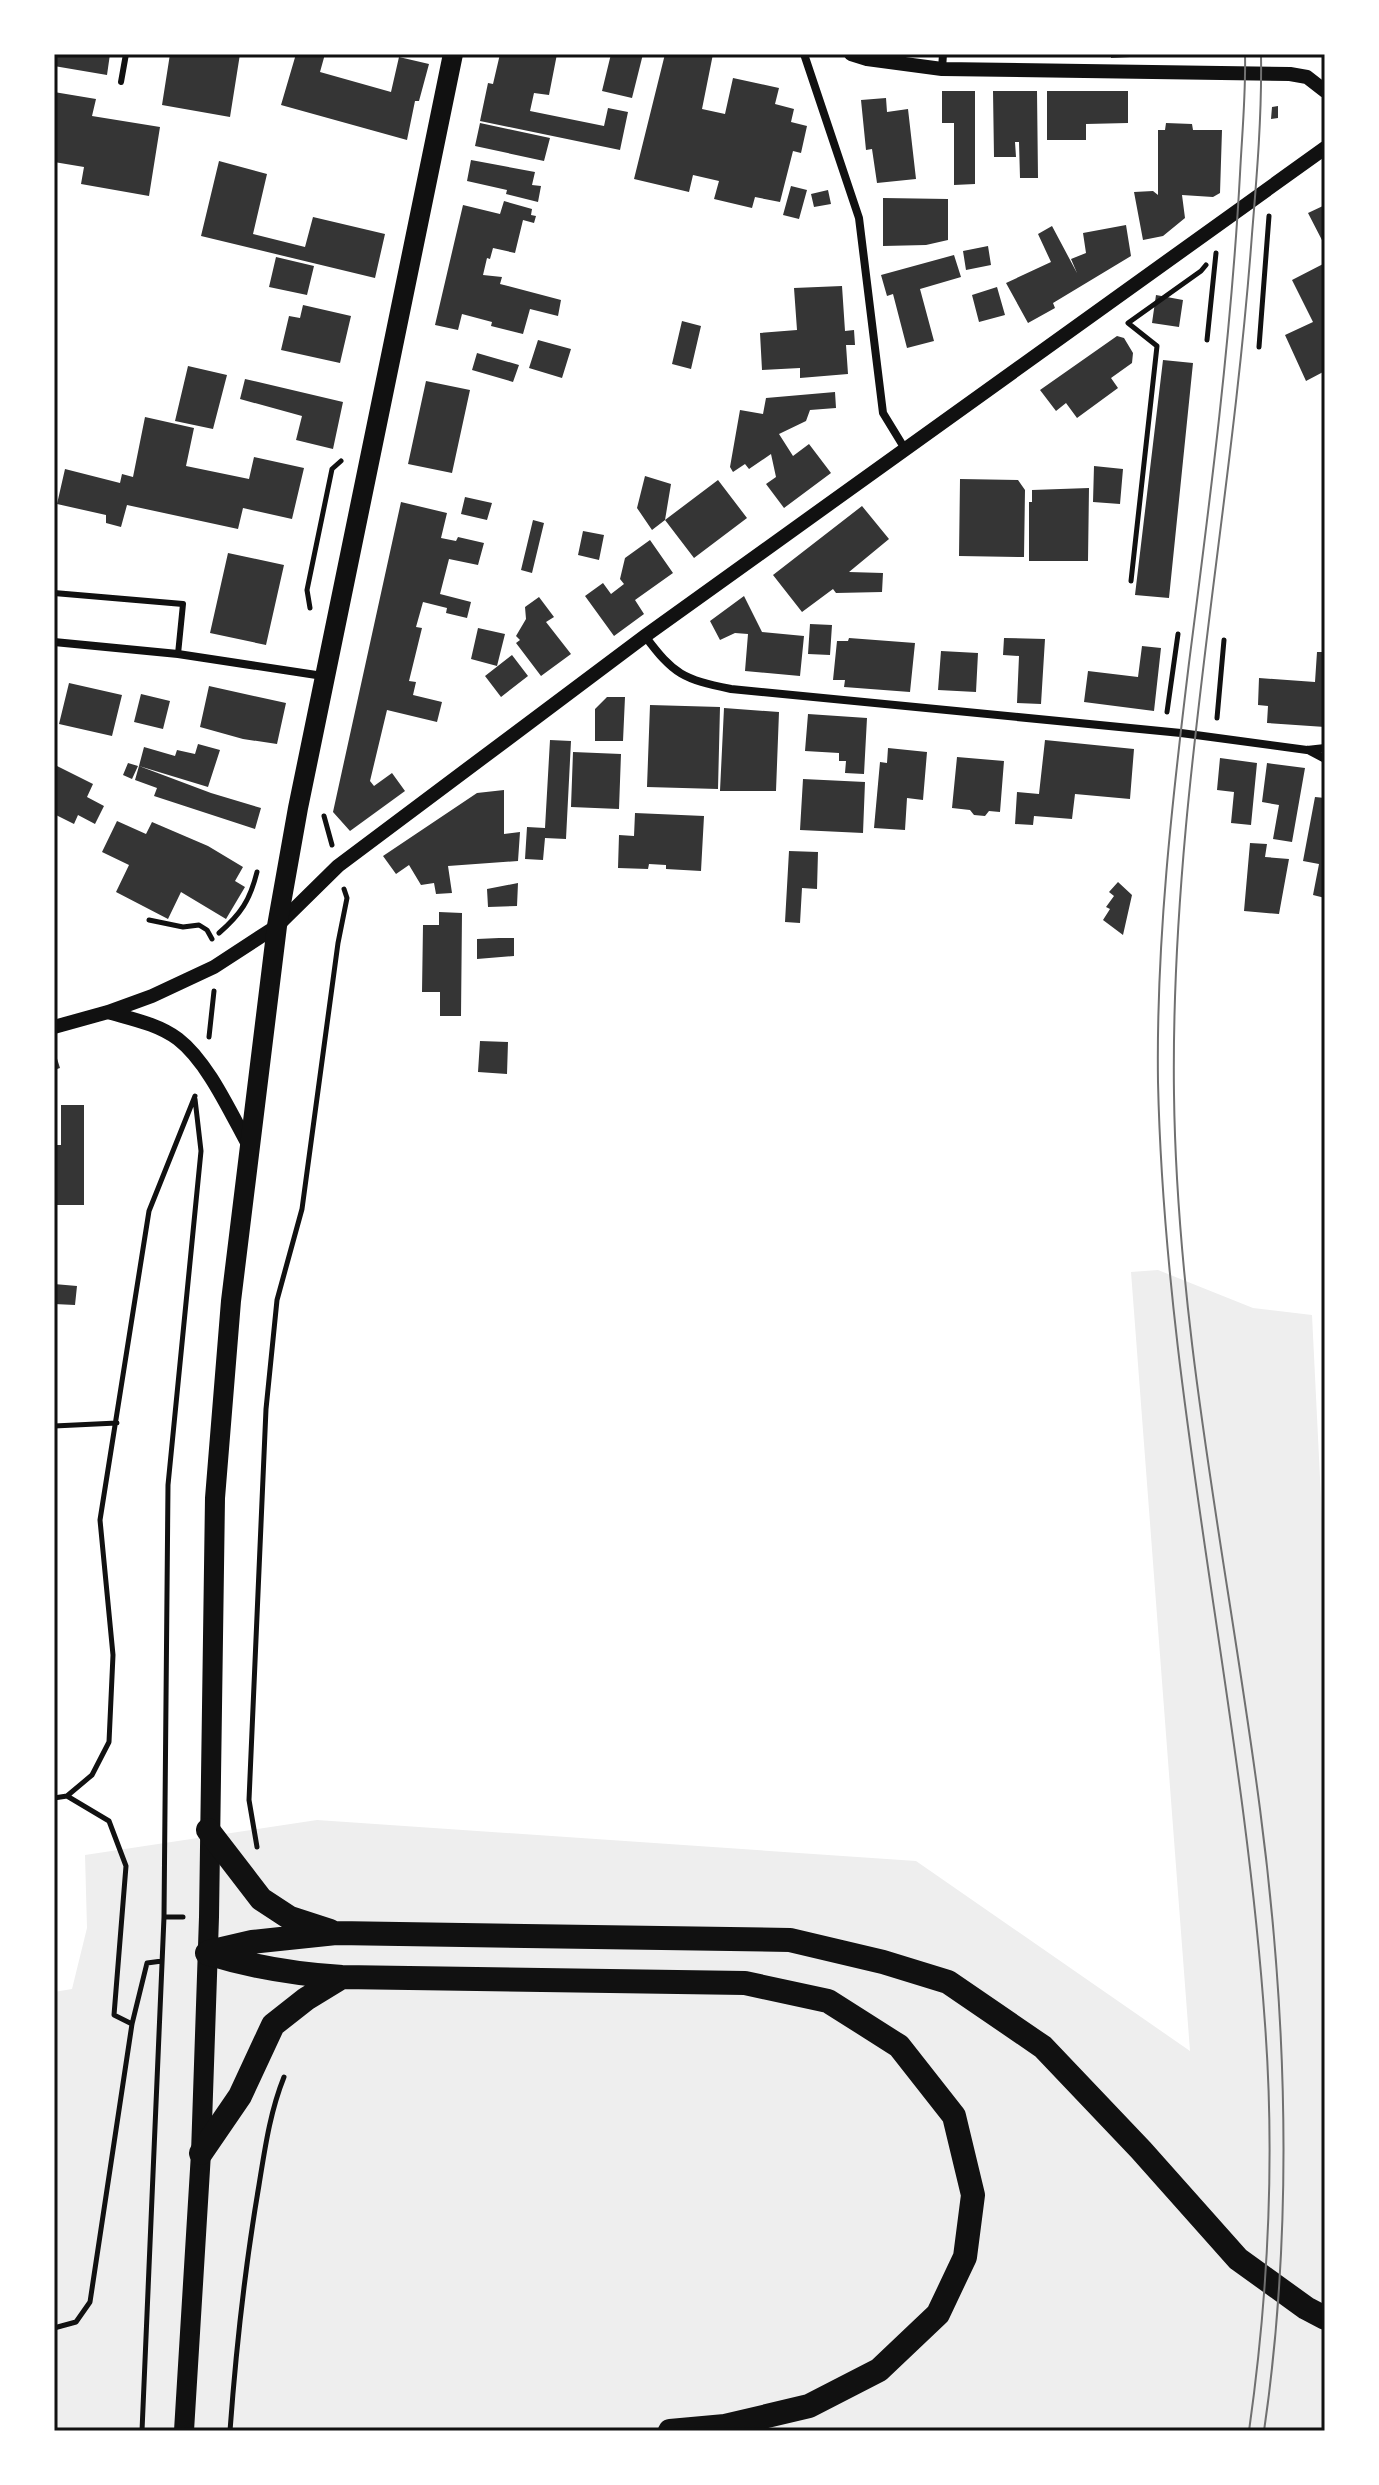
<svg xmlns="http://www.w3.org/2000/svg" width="1379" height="2485" viewBox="0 0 1379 2485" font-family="'IBM Plex Sans',sans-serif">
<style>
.green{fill:#eee}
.building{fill:#353535}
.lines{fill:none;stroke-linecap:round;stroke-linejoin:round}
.path{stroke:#111;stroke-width:5}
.service{stroke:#111;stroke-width:6}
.minor{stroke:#111;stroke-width:8}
.tertiary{stroke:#111;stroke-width:14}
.primary{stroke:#111;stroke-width:20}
.motorway{stroke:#111;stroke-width:24}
.tram{stroke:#707070;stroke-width:2}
.neatline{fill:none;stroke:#111;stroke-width:3}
</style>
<rect width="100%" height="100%" fill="#fff"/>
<path class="green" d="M1158,1270L1253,1308L1312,1315L1325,1580V2431H54V1992L72,1989L87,1928L85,1855L317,1820L916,1861L1190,2051L1131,1272Z"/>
<path class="building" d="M54,54H110L107,75L54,66Z
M170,54H240L230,117L162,105Z
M296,54H325L320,72L391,92L399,57L429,64L419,101H415L407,140L281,105Z
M500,54H557L549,95L534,93L530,111L604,126L608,108L628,112L620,150L480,121L488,83L493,84Z
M611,54H643L632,98L602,91Z
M665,54H713L702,109L725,114L733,78L779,88L775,104L794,109L791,122L807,126L801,153L793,151L780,202L755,197L752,208L714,199L719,181L693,175L689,192L634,179Z
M1111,54H1130V57L1111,58Z
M942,91H975V184L954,185V123H942Z
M993,91H1037L1038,178H1020L1019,142H1015L1016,157H994Z
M1047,91H1128V123L1086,124V140H1047Z
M54,92L96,99L92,116L160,127L149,196L81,184L84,167L54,162Z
M886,98L887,112L908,109L916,179L877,183L872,149L866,150L861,100Z
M1278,106V118L1271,119L1272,107Z
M480,123L550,138L544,161L475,146Z
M1166,123L1192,124L1193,130H1222L1220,193L1213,197L1182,195L1185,218L1163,236L1143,240L1134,192L1153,191L1158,195V130H1165Z
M471,160L535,172L532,185L541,186L538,202L506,194L507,190L467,181Z
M219,161L267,174L253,234L305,247L313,217L385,234L375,278L201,236Z
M791,186L807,190L799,219L783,215Z
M828,190L831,204L814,207L811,194Z
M883,198L948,199V240L926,245L883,246Z
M504,201L532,209L531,215L536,216L534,223L523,220L515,253L493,248L490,259L487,258L483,275L502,277L500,284L561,300L558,316L530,309L523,334L491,326L492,322L462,314L458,330L435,325L463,205L500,214Z
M1325,205V246L1308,213Z
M1126,225L1131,256L1053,303L1055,308L1028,323L1006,283L1051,262L1038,234L1052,226L1077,273L1071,259L1086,253L1083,233Z
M988,246L991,265L966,270L963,251Z
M954,255L961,277L920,289L934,341L907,348L893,294L887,296L881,275Z
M276,257L314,266L307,295L269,287Z
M1325,263V371L1306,381L1285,335L1313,322L1292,280Z
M842,286L845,331L854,330L855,345H846L848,374L800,378V368L762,370L760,333L797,330L794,288Z
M997,287L1005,315L979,322L972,295Z
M1156,295L1183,300L1179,327L1152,323Z
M303,305L351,316L340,363L281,350L289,316L300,318Z
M682,321L701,326L691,369L672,364Z
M1117,336L1124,338L1133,353L1132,363L1111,378L1118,388L1077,418L1066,403L1056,411L1040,390Z
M538,340L571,349L562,378L529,368Z
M477,353L519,365L513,382L472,370Z
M1163,360L1193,363L1169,598L1135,595Z
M188,366L227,375L213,429L175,421Z
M245,379L343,402L333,449L296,440L302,416L240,399Z
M426,381L470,390L452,473L408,464Z
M835,392L836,408L810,410L806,421L779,434L793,456L809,444L831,473L784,508L766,484L776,477L771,454L749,469L745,464L733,472L730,467L740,410L763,414L766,398Z
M145,417L194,428L186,466L249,479L254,457L304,468L292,519L243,508L238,529L127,505L121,527L106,523V515L57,504L65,469L120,483L122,474L133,477Z
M1094,466L1123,469L1120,504L1093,502Z
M645,476L671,484L665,520L652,530L637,508Z
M960,479L1018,480L1025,490L1024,557L959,556Z
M718,480L747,518L694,558L665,520Z
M1089,488L1088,561H1029V502H1032V490Z
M465,497L492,503L487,520L461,514Z
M401,502L447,513L441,538L456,541L458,537L484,543L478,565L449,559L440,594L471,602L467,618L446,613L447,608L423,602L416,627L422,628L409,681L416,682L413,695L442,702L437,722L387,710L370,781L374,786L392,773L405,791L350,831L333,812Z
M862,506L889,539L849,572L883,573L882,592L836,593L833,589L802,612L773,575Z
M533,520L544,523L532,573L521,570Z
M583,531L604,535L599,560L578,555Z
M650,540L673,573L635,600L644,614L614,636L585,596L603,583L611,594L624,584L620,579L625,558Z
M228,553L284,565L266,645L210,633Z
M744,596L762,632L804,636L800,676L745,671L748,634L735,633L720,640L710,621Z
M539,597L554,617L546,622L571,654L541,676L516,643L520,640L516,636L526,619L525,607Z
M810,624L832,625L830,655L808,654Z
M478,628L505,634L497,666L471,659Z
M849,638L915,643L910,692L844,687L845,680H833L837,641H848Z
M1004,638L1045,639L1041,704L1017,703L1019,656L1003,655Z
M1142,646L1161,648L1154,711L1084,702L1088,671L1138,677Z
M941,651L978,653L976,692L938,690Z
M1317,652H1325V727L1267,723L1268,706L1258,705L1259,678L1315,682Z
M512,655L528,676L501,697L485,676Z
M69,683L122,695L112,736L59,724Z
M209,686L286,703L277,744L243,739L200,727Z
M141,694L170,701L163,729L134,722Z
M607,697H625L623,741H595V709Z
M650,705L720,707L718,789L647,787Z
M724,708L779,712L776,791H720Z
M808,714L867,718L864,774L845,773L846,761H839V753L805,751Z
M550,740L571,741L566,839L545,838L543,860L525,859L527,827L545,828Z
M1045,740L1134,749L1130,799L1075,794L1072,819L1034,816L1033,825L1015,824L1017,792L1039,794Z
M198,744L220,750L208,787L139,766L144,747L175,756L177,750L195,754Z
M888,748L927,752L923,800L907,798L905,830L874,828L880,762L887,763Z
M573,752L621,754L619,809L571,807Z
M957,757L1004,761L1000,812L989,811L985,816L974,815L970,810L952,808Z
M1220,758L1257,763L1251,825L1231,823L1234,792L1217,790Z
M128,763L138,766L132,779L123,775Z
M1267,763L1305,768L1292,842L1273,839L1279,805L1262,802Z
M55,765L93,784L87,797L104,806L95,824L78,815L74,824L54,814Z
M139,766L211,793L261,808L255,829L154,796L157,788L135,780Z
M803,779L865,782L863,833L800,830Z
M504,790V834L520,832L518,861L448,866L452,893L436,894L434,883L421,885L409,865L396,874L383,856L477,793Z
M1315,797L1325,798V898L1313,895L1319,864L1303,861Z
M635,813L704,816L701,871L666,869V865L649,864L648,869L618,868L619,835L634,836Z
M117,821L146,834L152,822L208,846L243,867L235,881L245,887L226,919L181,892L168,919L116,892L129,865L102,852Z
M1250,843L1267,844L1265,857L1289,859L1279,914L1244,911Z
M789,851L818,852L817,889L802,888L800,923L785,922Z
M1118,882L1132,895L1123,935L1103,920L1110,909L1106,907L1114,896L1109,892Z
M518,883L517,906L488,907L487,889Z
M439,912L462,913L461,1016H440V992H422L423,925H439Z
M499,938H514V956L477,959V939Z
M480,1041L508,1042L507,1074L478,1072Z
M54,1049L60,1068L54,1070Z
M61,1105H84V1205H54V1145H61Z
M54,1284L77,1286L75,1305L54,1304Z"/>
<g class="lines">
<path class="path" d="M1207,340L1216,253
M1259,347L1269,216
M1131,581L1157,346L1128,323L1201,271L1206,265
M310,608L307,590L332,469L341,461
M1167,712L1178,634
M1217,718L1224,640
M324,816L332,845
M149,920L183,927L199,925L207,930L212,939
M219,933C241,914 250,900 257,872
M209,1037L214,991
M54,1426L117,1423
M67,1796L92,1775L109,1742L113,1655L100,1520L149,1211L195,1096
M54,1798L67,1796L109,1821L126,1866L114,2015L132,2024
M257,1847L249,1800L266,1409L277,1300L302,1209L338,943L347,898L344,889
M164,1917H183
M54,2328L76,2322L90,2302L132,2024L147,1963L162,1961
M142,2431L164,1917L168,1485L201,1151L195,1099
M230,2431C236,2349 245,2267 259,2185C265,2148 270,2112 284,2077"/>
<path class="service" d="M121,82L126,54
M54,593L183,604L178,654"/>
<path class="minor" d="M804,54L859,218L883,413L905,449
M942,69L943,54
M645,636C674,675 683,679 731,689L1181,733L1307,750L1325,748
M54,642L178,654L323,676
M1308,750L1325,759"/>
<path class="tertiary" d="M851,54L867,59L942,69L1290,74L1307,77L1325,91
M108,1012C132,1019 158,1024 178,1039C208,1062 231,1114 250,1148
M54,1027L108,1012L152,996L214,967L277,926L338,866L645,636L1325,148"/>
<path class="primary" d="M184,2431L201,2153L209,1917L215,1498L231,1301L277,926L298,808L453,54"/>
<path class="motorway" d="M208,1830L261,1899L290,1918L330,1931
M209,1952L252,1942L336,1933L790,1940L883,1962L948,1982L1043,2047L1141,2150L1238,2259L1306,2308L1325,2318
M207,1953C252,1967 295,1974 342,1977L745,1983L828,2001L899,2046L954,2116L973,2195L965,2257L938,2314L879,2370L809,2406L725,2426L670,2431
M201,2153L240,2096L273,2025L306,1999L342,1977"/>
<path class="tram" d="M1245,54C1246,94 1242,134 1240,174C1231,338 1210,500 1189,663C1172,802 1156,942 1158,1082C1165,1399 1243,1708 1265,2024C1275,2159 1268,2297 1249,2431
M1261,54C1262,114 1257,174 1252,234C1231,521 1170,806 1174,1094C1177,1334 1229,1571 1260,1809C1287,2014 1294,2225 1264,2431"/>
</g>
<rect width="1379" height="2485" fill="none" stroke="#ffffff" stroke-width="112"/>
<rect x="56" y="56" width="1267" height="2373" class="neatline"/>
</svg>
